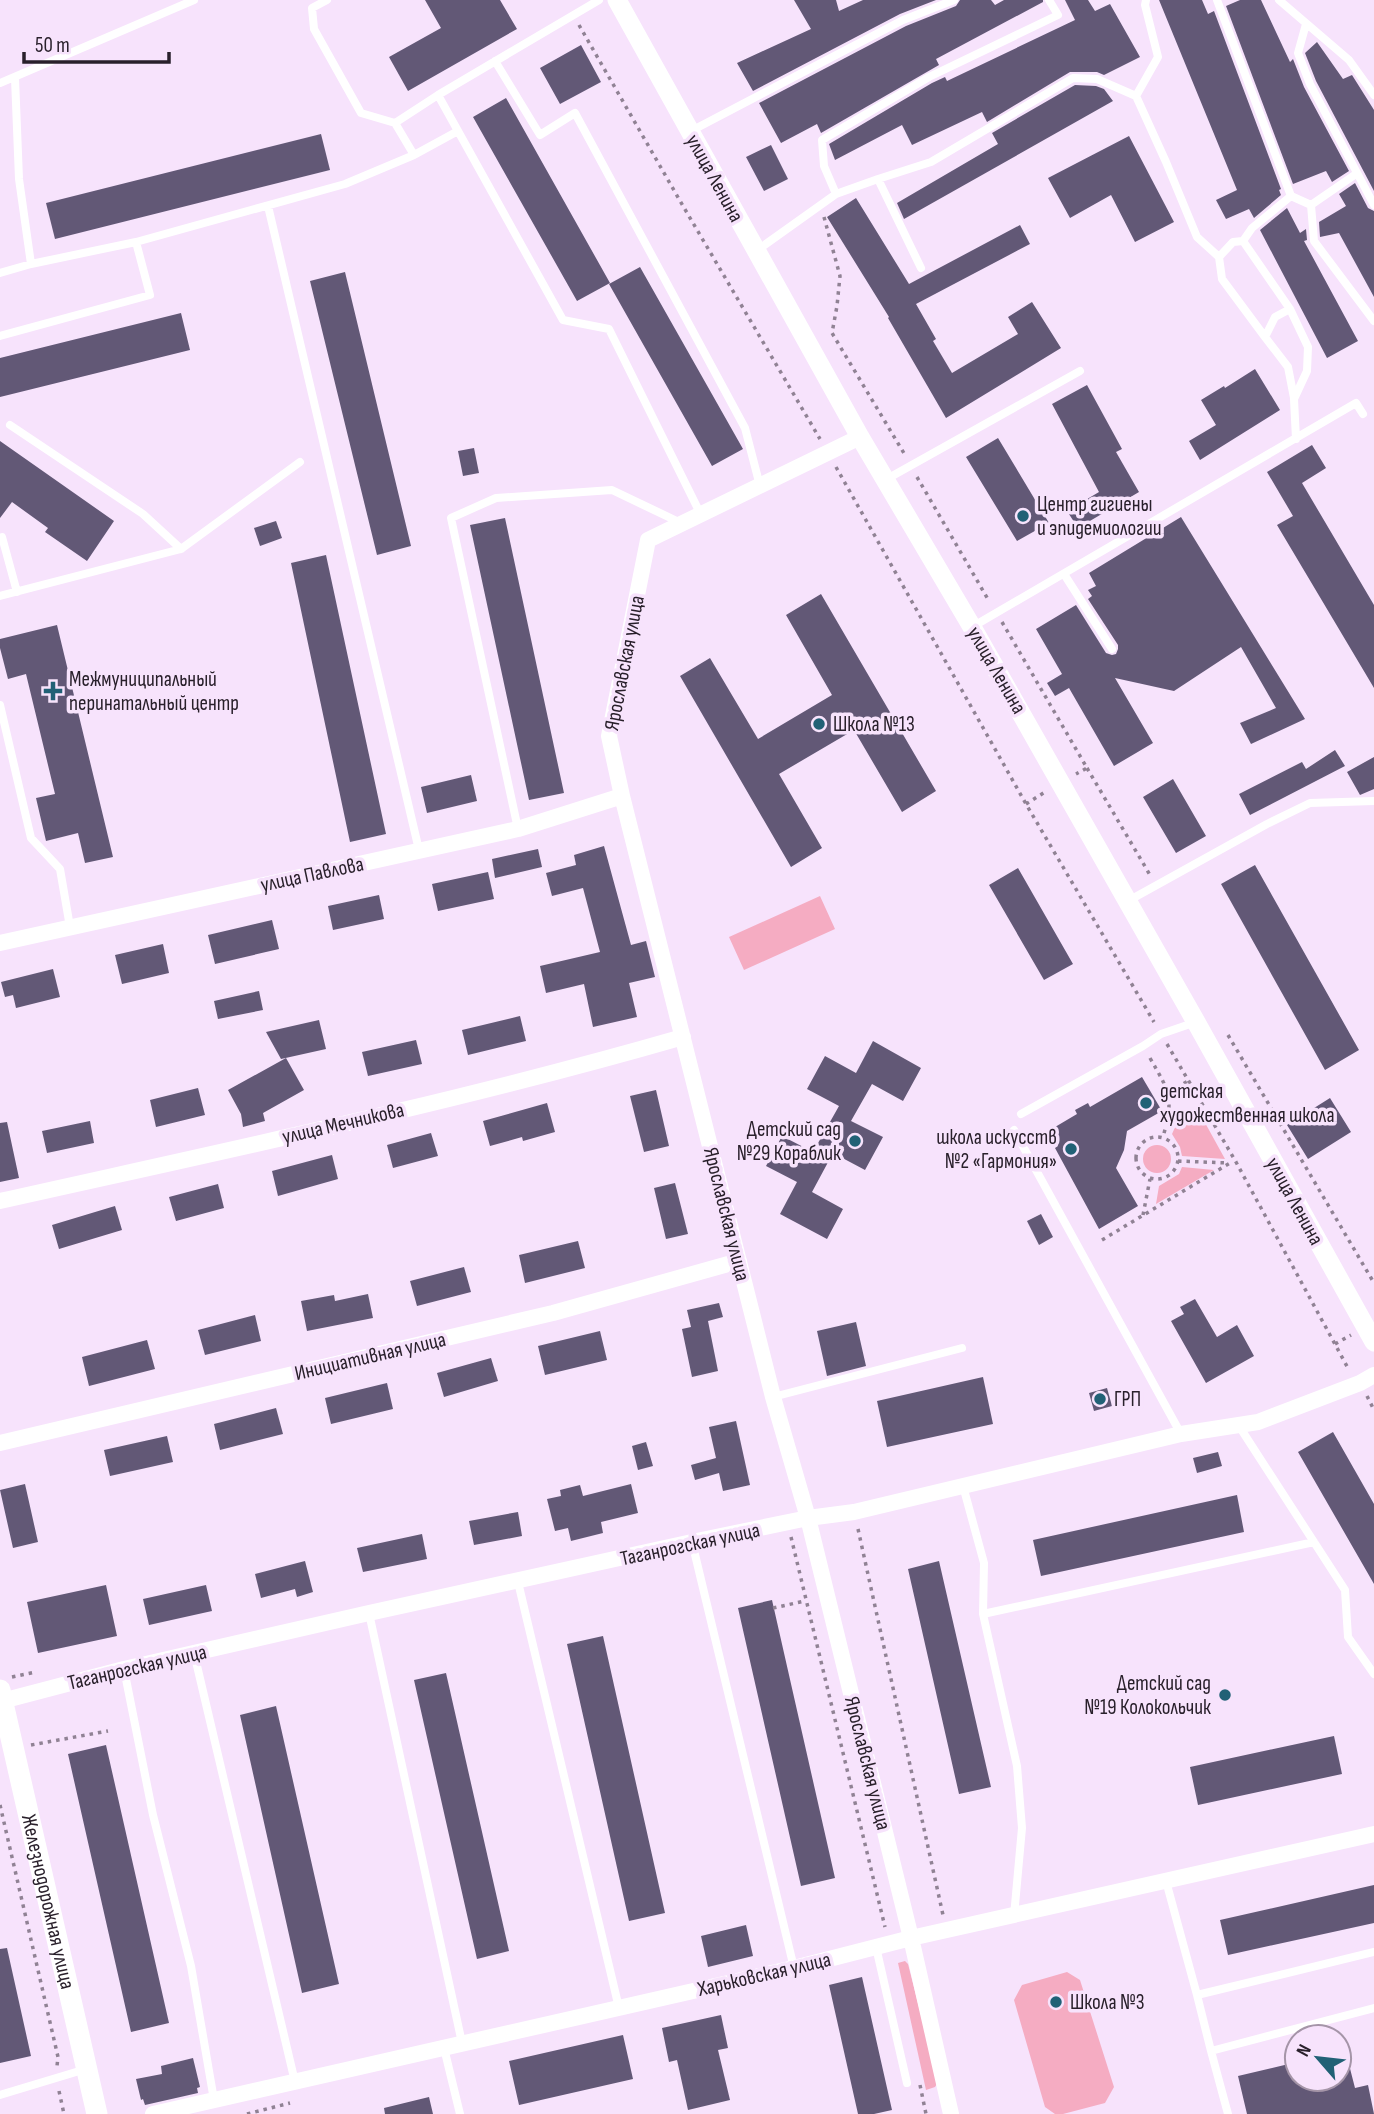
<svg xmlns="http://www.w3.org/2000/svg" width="1374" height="2114" viewBox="0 0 1374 2114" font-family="'Sofia Sans Condensed',sans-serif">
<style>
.green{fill:#f5acc2}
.building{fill:#625876}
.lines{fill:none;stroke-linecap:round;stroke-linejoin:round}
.path{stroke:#908294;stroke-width:3.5;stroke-dasharray:3.5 5;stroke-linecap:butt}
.service{stroke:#fff;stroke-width:8}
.minor{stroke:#fff;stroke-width:16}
.tertiary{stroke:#fff;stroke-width:19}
.secondary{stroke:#fff;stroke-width:21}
.poi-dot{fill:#216176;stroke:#f7e3fc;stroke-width:2.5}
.labels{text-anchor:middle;stroke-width:7;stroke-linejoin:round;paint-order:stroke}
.street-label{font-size:21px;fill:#29202b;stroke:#f7e3fc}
.poi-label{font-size:21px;fill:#29202b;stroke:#f7e3fc;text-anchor:start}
</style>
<rect width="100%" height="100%" fill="#f7e3fc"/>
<path class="green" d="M820,896L835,929L744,970L729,937Z
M1198,1110L1225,1159L1182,1156L1180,1147L1172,1134L1177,1123Z
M1143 1159a14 14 0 1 1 28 0a14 14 0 1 1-28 0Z
M1182,1167L1214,1170L1156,1204L1159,1186L1179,1174Z
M905,1961L908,1964L938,2082L935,2087L926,2090L898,1963Z
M1067,1972L1080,1980L1114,2087L1105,2103L1063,2114H1055L1045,2107L1014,2000L1022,1985Z"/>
<path class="building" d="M425,0H500L517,29L408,91L389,57L441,28Z
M794,0H836L839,11L863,0H936L900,14L753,91L737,63L811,29Z
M960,0H991L995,5L1004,0H1043V2L936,59L939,65L821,133L817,124L781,143L759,103L906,26L956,6Z
M1065,0H1088L1095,11L1110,4L1140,57L1104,75L1097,72H1070L987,122L982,112L912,145L902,125L835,160L829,144L932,83L945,77L947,81L1075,20Z
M1159,0H1202L1208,14L1214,11L1281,189L1279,190L1281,195L1254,218L1249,209L1226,219L1216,200L1237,190Z
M1240,0H1261L1290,62L1293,59L1304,87L1349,171L1332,182L1326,171L1293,184L1226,6Z
M1317,42L1343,79L1352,75L1374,110V191L1316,81L1305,53Z
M581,45L601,82L560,104L540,68Z
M1075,85L1096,86L1104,89L1113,101L904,219L897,203L998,144L992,133Z
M506,98L610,283L577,301L473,117Z
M321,134L330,170L55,239L46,203Z
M1129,136L1174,222L1135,242L1111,195L1070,218L1048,178Z
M771,145L788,179L764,191L746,157Z
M1355,183L1368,208L1374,211V297L1339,233L1320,237L1319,222L1346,206L1339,194Z
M856,198L909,284L1020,225L1030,244L916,304L936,339L933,341L952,373L1018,334L1008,317L1032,302L1061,348L946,418L888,318L889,317L827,217Z
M1287,208L1300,233L1306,229L1307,240L1304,241L1358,341L1327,358L1260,230Z
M640,267L743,449L712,466L609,284Z
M345,272L411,546L377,555L310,281Z
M181,313L190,350L0,397V358Z
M1255,369L1280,410L1200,460L1189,441L1216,425L1201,400L1224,386L1225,388Z
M1087,385L1122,449L1116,452L1139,492L1078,528L1067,511L1099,492L1052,404Z
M998,438L1049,523L1017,541L966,457Z
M0,441L114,521L87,561L45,532L48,528L12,502L0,518Z
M1312,445L1326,468L1302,483L1374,605V688L1277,525L1293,516L1267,472Z
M474,448L479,473L463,476L458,451Z
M1181,517L1305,719L1251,744L1240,723L1276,708L1241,647L1174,691L1115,678L1153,743L1114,766L1069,688L1055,696L1047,683L1062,674L1036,629L1076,605L1106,653L1112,655L1116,654L1118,649V645L1088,599L1092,596L1088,590L1096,586L1089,573Z
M505,518L564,793L529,800L470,525Z
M276,521L282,538L260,546L254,528Z
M326,555L386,834L350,842L291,563Z
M821,594L936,791L902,812L854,730L779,774L822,848L791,867L680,676L710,658L758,739L832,695L786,615Z
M57,625L113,857L85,863L78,833L46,841L36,798L55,794L26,674L8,679L0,648V639Z
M1335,750L1345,766L1250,815L1239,794L1302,762L1306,769Z
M1374,757V789L1360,795L1347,772Z
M471,775L477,801L427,813L421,787Z
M1173,779L1206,836L1176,853L1143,797Z
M604,846L631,945L646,941L655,977L629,983L637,1017L593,1027L584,984L546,993L540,966L600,952L583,888L552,896L546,873L576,865L574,855Z
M538,849L542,867L495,878L492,859Z
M1255,865L1359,1050L1325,1070L1221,884Z
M1018,868L1073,964L1044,980L989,885Z
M488,872L494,899L438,911L432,884Z
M379,895L384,919L333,930L328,906Z
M272,920L279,949L215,964L208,935Z
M163,944L169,973L122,984L115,955Z
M53,969L60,997L16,1008L13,995L5,997L1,982Z
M259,991L263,1010L218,1019L214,1001Z
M520,1016L526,1041L468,1055L462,1030Z
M319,1020L326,1049L281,1059L266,1032Z
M416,1040L422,1064L368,1076L362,1052Z
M873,1041L921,1068L903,1101L872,1084L851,1121L883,1137L865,1170L833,1153L812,1192L843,1209L827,1239L780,1214L797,1182L766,1166L782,1136L813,1152L839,1106L807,1089L825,1056L856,1073Z
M286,1058L304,1090L263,1113L265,1121L243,1127L241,1114L228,1090Z
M1142,1077L1162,1111L1127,1131L1124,1150L1116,1168L1138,1206L1099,1229L1055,1148L1058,1146L1050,1130L1077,1114L1075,1110L1088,1103L1090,1107Z
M198,1088L205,1115L156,1127L150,1100Z
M656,1090L669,1146L644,1152L630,1096Z
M1330,1098L1351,1132L1308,1159L1287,1125Z
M547,1103L555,1132L523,1141L522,1137L490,1146L483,1121Z
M90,1121L94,1143L47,1153L42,1131Z
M7,1122L19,1178L0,1182V1123Z
M431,1133L438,1156L393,1168L387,1145Z
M332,1155L338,1179L278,1196L272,1171Z
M675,1183L688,1234L666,1239L654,1188Z
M218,1184L224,1208L176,1221L169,1197Z
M115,1206L122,1230L59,1249L52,1225Z
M1041,1214L1053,1237L1039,1245L1027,1221Z
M578,1241L585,1268L525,1283L519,1255Z
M464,1267L471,1292L417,1306L410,1281Z
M368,1294L373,1318L307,1331L301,1301L334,1295L335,1301Z
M1195,1299L1217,1337L1237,1325L1254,1356L1206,1383L1171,1321L1184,1314L1180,1307Z
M719,1303L723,1317L708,1321L718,1371L692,1377L682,1329L691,1327L687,1310Z
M255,1315L261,1341L205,1355L198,1330Z
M856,1322L866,1366L827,1376L817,1331Z
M600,1331L607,1360L545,1375L538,1346Z
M147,1340L155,1369L89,1386L82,1357Z
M491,1358L498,1381L444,1397L437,1373Z
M983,1377L993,1424L887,1447L877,1401Z
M387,1383L393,1409L331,1424L325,1398Z
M1107,1388L1112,1406L1094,1411L1089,1393Z
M276,1408L283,1434L220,1450L214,1424Z
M736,1421L750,1485L723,1491L719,1473L695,1480L691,1465L716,1458L709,1427Z
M1333,1432L1374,1504V1584L1298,1452Z
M167,1436L173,1462L110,1476L104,1450Z
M646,1442L653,1466L638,1470L632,1446Z
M1218,1452L1222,1466L1197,1473L1193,1458Z
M25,1484L38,1542L13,1548L0,1490Z
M631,1484L638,1513L601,1522L603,1533L571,1541L568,1528L555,1531L547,1499L561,1496L560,1490L580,1485L583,1496Z
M1237,1495L1244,1532L1041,1576L1033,1540Z
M518,1512L522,1536L474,1545L469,1521Z
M422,1534L427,1559L363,1572L357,1548Z
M305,1561L313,1592L297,1597L295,1589L261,1598L255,1574Z
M939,1561L991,1787L959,1794L908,1569Z
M106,1585L117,1636L38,1653L27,1602Z
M206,1585L212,1611L149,1625L143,1599Z
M772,1600L835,1878L801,1886L738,1608Z
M603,1636L665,1913L629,1921L567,1644Z
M446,1673L509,1951L477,1959L414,1680Z
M276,1706L339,1984L302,1993L240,1715Z
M1334,1736L1342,1774L1198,1805L1190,1767Z
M106,1745L169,2023L131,2032L68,1754Z
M1374,1885V1923L1228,1955L1220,1920Z
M746,1925L753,1956L708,1967L701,1936Z
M7,1948L31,2056L0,2063V1949Z
M862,1977L892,2110L874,2114H858L829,1985Z
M721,2015L728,2048L718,2050L730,2100L688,2110L677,2060L669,2062L662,2028Z
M623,2035L633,2079L519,2105L509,2061Z
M1339,2049H1345L1355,2088L1368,2085L1374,2114H1247L1238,2076L1297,2062V2079H1339Z
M193,2058L200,2087L197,2088L198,2093L145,2105L143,2099L141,2100L136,2079L162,2074L161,2066Z
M429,2097L433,2114H385L384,2108Z"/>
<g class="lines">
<path class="path" d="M579,25L683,206L820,439
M824,217L840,276L837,306L832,333L905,455
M836,467L1026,804L1154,1022
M917,477L989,601
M1002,622L1087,768L1076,774
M1087,768L1150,875
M1026,804L1045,792
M1228,1035L1374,1283
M1167,1044L1236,1162L1349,1370
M1150,1058C1170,1093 1174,1097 1163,1137
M1169,1092L1188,1081
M1136 1158a21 21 0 1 1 42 0a21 21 0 1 1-42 0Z
M1178,1161L1229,1163
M1143,1215L1150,1179
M1102,1240L1230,1163
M1335,1344L1351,1335
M1367,1396L1374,1410
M858,1529L943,1915
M791,1537L885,1927
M773,1608L805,1601
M12,1677L36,1672
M31,1745L108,1731
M0,1805L58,2057L57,2066
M920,2085L926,2114
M59,2091L64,2114
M247,2114L290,2103"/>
<path class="service" d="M327,0L312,8L314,29L361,113L395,123
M1217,0L1291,196L1311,205
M1279,0L1349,60L1374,95
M1306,24L1298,53L1310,84L1374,205
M495,61L540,135L575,113L745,428L760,486
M15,78L19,179L31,264
M0,83L194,0
M438,95L563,320L609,329L701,515
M1136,96L1166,162L1197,237L1219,257
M691,131L903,20L954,0
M414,155L458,131
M1356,174L1311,205L1314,241L1374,321
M878,179L931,162L1073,78L1097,79L1136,96L1158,57L1145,5L1146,0
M836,194L824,166L822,140L929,77L1058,15L1049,0
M1291,196L1252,228L1243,241L1290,309L1308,347L1307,371L1294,399L1296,439
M268,206L419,850
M1243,241L1233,242L1219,257L1222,279L1265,337
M756,251L836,194L878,179L921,268
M0,273L31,264L136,242L345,184L414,155L395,123L438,95L599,0
M1290,309L1275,317L1265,337L1288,367L1294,398
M0,336L150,295L136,242
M885,480L1080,371
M2,537L17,592
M181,549L300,462
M1064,574L1112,649
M0,596L181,549L143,514L10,425
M972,627L1356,403L1363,414
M0,705L31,838L60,869L70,927
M518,829L451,518L496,498L612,490L681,523
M1128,901L1267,824L1310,803L1374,801
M1021,1114L1143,1046L1161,1034L1196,1022
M1014,1130L1181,1434
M773,1397L962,1348
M1239,1426L1345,1590L1348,1637L1374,1674
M963,1486L984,1563L983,1614L1017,1766L1022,1828L1014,1916
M692,1542L794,1968
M518,1582L619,2008
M369,1613L462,2043
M983,1614L1314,1542
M194,1653L295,2082
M124,1669L153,1815L191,1966L214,2100
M1166,1881L1197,1995L1374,1952
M876,1947L907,2083
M1197,1995L1211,2051L1374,2008
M444,2048L460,2114
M1211,2051L1228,2114
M0,2095L86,2069"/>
<path class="minor" d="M860,437L648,540L609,736L622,796L773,1397L808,1518L911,1938L951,2114
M0,943L518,829L622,796
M0,1201C228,1150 458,1102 683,1037
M0,1443L553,1313L739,1261
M2,1701L124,1669L369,1613L692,1542L808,1518L854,1512L1181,1434L1258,1422L1360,1383L1374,1375
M153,2114L794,1968L911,1938L1374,1834"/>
<path class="tertiary" d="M617,0L860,437L972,627L1196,1022L1374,1342"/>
<path class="secondary" id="s1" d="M0,1690L97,2114"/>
</g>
<g class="poi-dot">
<circle cx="1023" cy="516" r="7"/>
<path d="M49.5 680.5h7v7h7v7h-7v7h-7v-7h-7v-7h7z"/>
<circle cx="819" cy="724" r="7"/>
<circle cx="1146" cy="1103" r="7"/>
<circle cx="855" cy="1141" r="7"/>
<circle cx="1071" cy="1149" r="7"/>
<circle cx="1100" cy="1399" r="7"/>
<circle cx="1225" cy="1695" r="7"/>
<circle cx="1056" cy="2002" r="7"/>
</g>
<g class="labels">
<g class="street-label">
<text transform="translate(715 178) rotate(61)" y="7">улица Ленина</text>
<text transform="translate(624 663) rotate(-79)" y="7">Ярославская улица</text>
<text transform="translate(997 670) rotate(60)" y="7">улица Ленина</text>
<text transform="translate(312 874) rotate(-12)" y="7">улица Павлова</text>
<text transform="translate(343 1123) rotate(-13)" y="7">улица Мечникова</text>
<text transform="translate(1295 1201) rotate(61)" y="7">улица Ленина</text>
<text transform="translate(727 1214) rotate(76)" y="7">Ярославская улица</text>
<text transform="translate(370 1356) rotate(-13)" y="7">Инициативная улица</text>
<text transform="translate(690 1544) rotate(-12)" y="7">Таганрогская улица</text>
<text transform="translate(137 1667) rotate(-13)" y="7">Таганрогская улица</text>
<text transform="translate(868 1763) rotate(76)" y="7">Ярославская улица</text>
<text dy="7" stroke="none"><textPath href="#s1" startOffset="217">Железнодорожная улица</textPath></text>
<text transform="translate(764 1974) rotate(-13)" y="7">Харьковская улица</text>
</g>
<g class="poi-label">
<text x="1037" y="511">Центр гигиены<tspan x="1037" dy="24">и эпидемиологии</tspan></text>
<text x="69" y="686">Межмуниципальный<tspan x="69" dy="24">перинатальный центр</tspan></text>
<text x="833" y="731">Школа №13</text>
<text x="1160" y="1098">детская<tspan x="1160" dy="24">художественная школа</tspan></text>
<text x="841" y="1136" text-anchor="end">Детский сад<tspan x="841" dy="24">№29 Кораблик</tspan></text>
<text x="1057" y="1144" text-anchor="end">школа искусств<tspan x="1057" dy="24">№2 «Гармония»</tspan></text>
<text x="1114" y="1406">ГРП</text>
<text x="1211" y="1690" text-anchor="end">Детский сад<tspan x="1211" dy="24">№19 Колокольчик</tspan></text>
<text x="1070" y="2009">Школа №3</text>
</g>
</g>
<g transform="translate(1318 2058) rotate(298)"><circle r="33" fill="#f7e3fc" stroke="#a595a8" stroke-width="2"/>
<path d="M0-5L12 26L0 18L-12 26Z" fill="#216176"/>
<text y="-10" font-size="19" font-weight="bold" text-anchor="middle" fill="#29202b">N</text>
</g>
<path d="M24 52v10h145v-10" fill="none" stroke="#29202b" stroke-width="3.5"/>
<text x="35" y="52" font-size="21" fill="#29202b" stroke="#f7e3fc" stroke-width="5" paint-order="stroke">50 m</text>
</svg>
